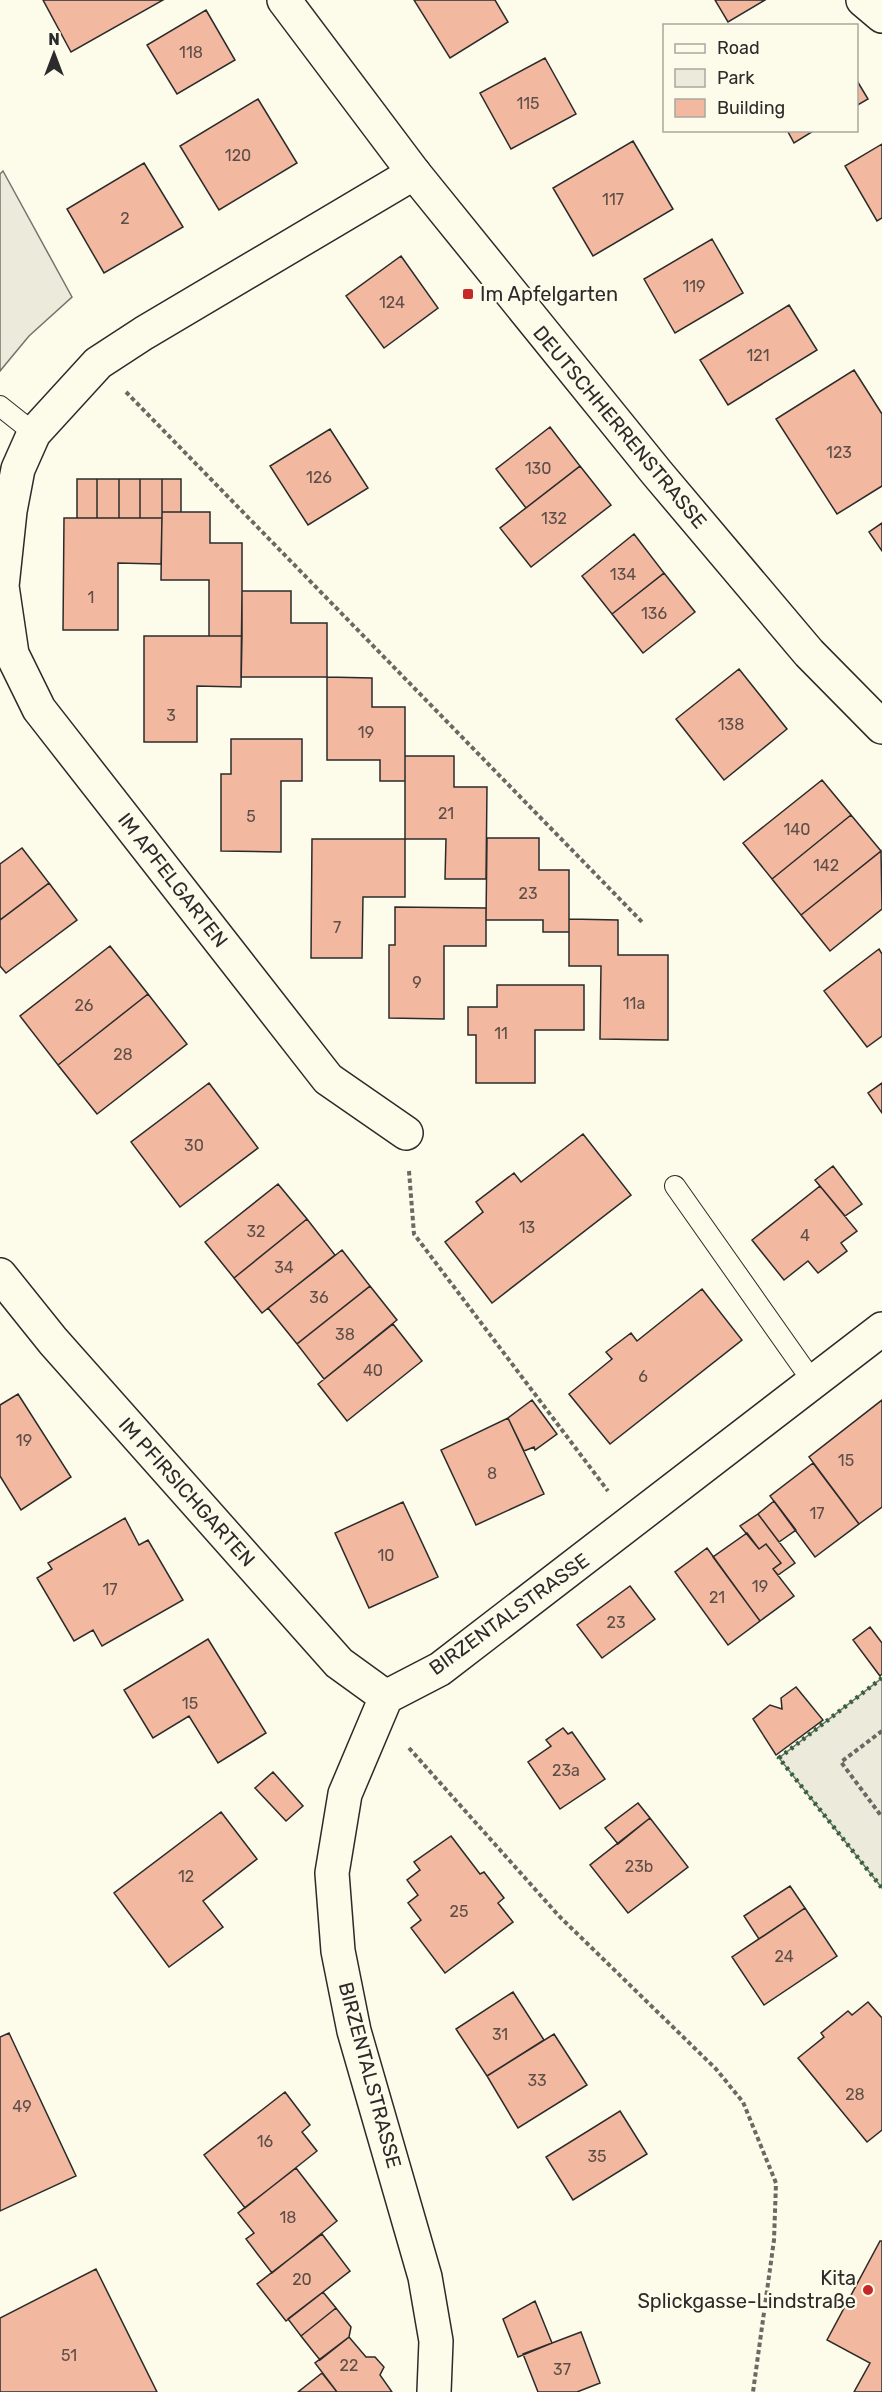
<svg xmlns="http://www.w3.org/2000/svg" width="882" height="2392" viewBox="0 0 882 2392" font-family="Rubik,sans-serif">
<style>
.green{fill:#ecebdb;stroke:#74746e;stroke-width:1.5}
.building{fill:#f2b8a0;stroke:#2b2b2b;stroke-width:1.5}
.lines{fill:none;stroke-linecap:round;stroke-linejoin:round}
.service-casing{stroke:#2b2b2b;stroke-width:22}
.minor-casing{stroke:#2b2b2b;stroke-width:36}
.tertiary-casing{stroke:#2b2b2b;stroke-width:36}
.path{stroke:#6a6964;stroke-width:4;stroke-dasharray:4.5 3;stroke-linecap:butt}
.service{stroke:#fdfbea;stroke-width:20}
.minor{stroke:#fdfbea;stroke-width:33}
.tertiary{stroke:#fdfbea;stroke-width:33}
.hedge{stroke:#34623c;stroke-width:4.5;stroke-dasharray:3 4.5;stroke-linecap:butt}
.poi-dot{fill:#c62828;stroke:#fdfbea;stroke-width:2}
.labels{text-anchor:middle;stroke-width:4.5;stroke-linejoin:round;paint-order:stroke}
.number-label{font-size:16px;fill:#5d4e48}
.poi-label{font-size:20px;fill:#2b2b2b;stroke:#fdfbea;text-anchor:start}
.street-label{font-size:20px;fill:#2b2b2b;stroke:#fdfbea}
</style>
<rect width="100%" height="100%" fill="#fdfbea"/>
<path class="green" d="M3,171L72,297L29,336L0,371V174Z
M882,1678V1888L779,1758Z"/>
<path class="building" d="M43,0H163L71,52Z
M414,0H495L508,22L450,58Z
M715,0H765L728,22Z
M206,10L235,60L177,94L147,45Z
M545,58L576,114L511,149L480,93Z
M856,79L868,99L856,106Z
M258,99L297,163L219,210L180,146Z
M787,130H815L794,143Z
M633,141L673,209L593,256L553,188Z
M882,144V218L877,221L845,166Z
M144,163L183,227L104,273L67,209Z
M712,239L743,293L675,333L644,279Z
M401,256L438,308L384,348L346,296Z
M789,305L817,350L728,405L700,360Z
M854,370L882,414V486L837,514L776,419Z
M550,427L580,466L526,508L496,469Z
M330,429L368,488L308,525L270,466Z
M580,466L611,505L531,567L500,528Z
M77,479H97V518H77Z
M97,479H119V518H97Z
M119,479H140V518H119Z
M140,479H162V518H140Z
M162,479H181V512H162Z
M162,512H210V543H242V636H209V580H161Z
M64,518H162L161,564L118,563V630H63Z
M882,523V551L869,532Z
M634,534L664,573L612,614L582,576Z
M664,573L695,612L643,653L612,614Z
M242,591H291V623H327V677H241Z
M144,636H242L241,687L197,686V742H144Z
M739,669L787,729L724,780L676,719Z
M327,677L372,678V707H405V781H380V760H327Z
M231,739H302V781H281V852L221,851V774H231Z
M405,756H454V787H487L486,879H445L446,839H405Z
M822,780L851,815L772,879L743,843Z
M851,815L881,851L801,915L772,879Z
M487,838H539V870H569V932H543V920H486Z
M312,839H405V897H363L362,958H311Z
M22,848L49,883L0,920V864Z
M881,851L882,909L830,951L801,915Z
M49,883L77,920L6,973L0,966V920Z
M395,907L486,908V946H444V1019L389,1018V945H395Z
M569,919L618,920V955H668V1040L600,1039L601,966H569Z
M110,946L148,994L58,1065L20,1016Z
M879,949L882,954V1036L867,1047L824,991Z
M497,985H584V1030H535V1083H476V1035H468V1007H497Z
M148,994L187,1044L97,1114L58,1065Z
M209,1083L258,1148L180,1207L131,1142Z
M882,1083V1113L868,1093Z
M583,1134L631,1195L492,1303L445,1242L483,1212L476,1202L514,1173L521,1182Z
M833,1166L862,1204L845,1216L815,1180Z
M278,1184L307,1219L234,1278L205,1242Z
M820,1186L857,1231L841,1243L847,1251L818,1273L808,1261L784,1280L752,1240Z
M307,1219L335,1255L262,1313L234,1278Z
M342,1250L370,1286L297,1344L268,1308Z
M370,1286L397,1320L324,1379L297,1344Z
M702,1289L742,1340L610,1444L569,1394L612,1359L606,1352L631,1333L637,1341Z
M393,1324L422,1361L347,1421L318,1384Z
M18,1394L71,1477L21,1510L0,1476V1405Z
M532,1400L557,1434L535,1450L534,1447L524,1451L508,1418Z
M882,1400V1507L859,1524L809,1457Z
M508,1418L544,1494L476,1525L441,1450Z
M813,1463L859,1524L815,1557L770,1496Z
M774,1501L796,1530L779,1542L758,1514Z
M403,1502L438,1577L369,1608L335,1533Z
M758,1514L795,1563L778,1575L773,1569L781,1563L766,1544L759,1549L740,1526Z
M125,1518L139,1545L148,1540L183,1600L102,1646L93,1630L74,1641L37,1578L52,1569L48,1563Z
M747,1533L759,1549L766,1544L781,1563L773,1569L794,1596L760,1621L713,1557Z
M707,1548L760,1621L728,1645L675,1572Z
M630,1586L655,1619L602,1658L577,1625Z
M870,1627L882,1643V1674L880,1676L853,1640Z
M208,1639L266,1733L218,1763L189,1716L153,1738L124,1690Z
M796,1687L823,1720L776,1755L753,1719L770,1705L782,1709L781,1698Z
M563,1728L568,1734L572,1732L605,1779L560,1809L528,1762L551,1746L546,1740Z
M273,1772L303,1806L286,1821L255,1788Z
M638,1803L650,1818L618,1844L605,1828Z
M221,1812L257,1859L203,1901L223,1927L169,1967L114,1893Z
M650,1818L688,1867L628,1913L590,1865Z
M451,1836L480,1874L484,1872L504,1898L498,1903L513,1922L445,1973L411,1928L421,1920L408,1903L418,1895L407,1880L420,1870L414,1862Z
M790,1886L805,1908L759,1939L744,1916Z
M805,1908L837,1956L764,2005L732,1957Z
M513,1992L544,2040L487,2076L456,2029Z
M868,2002L882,2018V2130L867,2142L798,2058L824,2037L821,2033L848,2011L852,2015Z
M9,2033L76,2176L0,2211V2037Z
M554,2034L587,2085L518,2128L487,2076Z
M285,2092L310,2125L302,2132L317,2151L245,2208L204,2155Z
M620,2111L647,2154L573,2200L546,2157Z
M296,2168L337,2221L272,2273L246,2239L254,2233L238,2213Z
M322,2234L350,2271L286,2321L257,2284Z
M880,2241H882V2392H854L870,2363L827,2340Z
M96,2269L157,2392H0V2318Z
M323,2292L336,2308L301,2336L288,2319Z
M535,2301L552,2343L518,2357L503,2319Z
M336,2308L351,2327L349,2337L320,2360L301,2336Z
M581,2332L600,2383L577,2392H538L523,2354Z
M349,2337L366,2357H375L384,2367L380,2375L392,2392H337L315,2363Z
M322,2373L337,2392H298Z"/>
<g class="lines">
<defs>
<path id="service" d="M0,406L34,433
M675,1186L813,1382"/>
<path id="minor" d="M863,0L882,16
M406,1133L328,1079L39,709L12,654L2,586L10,511L18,469L34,433L98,363L144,333L414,173
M0,1275L53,1341L339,1663L386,1697
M434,2392L436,2341L425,2277L354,2031L338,1951L332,1873L345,1794L386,1697L440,1669L882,1329"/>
<path id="tertiary" d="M284,0L414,173L657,473L809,653L882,727"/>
</defs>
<use href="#service" class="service-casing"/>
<use href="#minor" class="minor-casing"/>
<use href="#tertiary" class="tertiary-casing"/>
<path class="path" d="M126,392L644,924
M409,1171L414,1234L608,1491
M882,1731L841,1762L882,1817
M409,1748L559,1916L716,2069L743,2102L776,2183L774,2240L753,2392"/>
<use href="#service" class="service"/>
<use href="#minor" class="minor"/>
<use href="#tertiary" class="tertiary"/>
<path class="hedge" d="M882,1678L779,1758L882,1888"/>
</g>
<g class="poi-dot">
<rect x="462" y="288" width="12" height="12" rx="3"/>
<circle cx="868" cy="2290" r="6"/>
</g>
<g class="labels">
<g class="number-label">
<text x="191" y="58">118</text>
<text x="528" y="109">115</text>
<text x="238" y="161">120</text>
<text x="613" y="205">117</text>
<text x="125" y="224">2</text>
<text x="694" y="292">119</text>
<text x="392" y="308">124</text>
<text x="758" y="361">121</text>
<text x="839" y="458">123</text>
<text x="538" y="474">130</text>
<text x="319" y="483">126</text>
<text x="554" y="524">132</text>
<text x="623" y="580">134</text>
<text x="91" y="603">1</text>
<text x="654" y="619">136</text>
<text x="171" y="721">3</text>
<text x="731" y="730">138</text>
<text x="366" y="738">19</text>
<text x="446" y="819">21</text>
<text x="251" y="822">5</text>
<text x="797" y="835">140</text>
<text x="826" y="871">142</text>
<text x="528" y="899">23</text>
<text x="337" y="933">7</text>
<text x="417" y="988">9</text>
<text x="634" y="1009">11a</text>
<text x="84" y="1011">26</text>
<text x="501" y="1039">11</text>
<text x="123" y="1060">28</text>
<text x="194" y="1151">30</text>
<text x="527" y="1233">13</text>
<text x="256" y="1237">32</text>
<text x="805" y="1241">4</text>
<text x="284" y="1273">34</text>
<text x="319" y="1303">36</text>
<text x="345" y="1340">38</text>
<text x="373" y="1376">40</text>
<text x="643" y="1382">6</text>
<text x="24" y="1446">19</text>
<text x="846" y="1466">15</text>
<text x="492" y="1479">8</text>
<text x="817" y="1519">17</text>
<text x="386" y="1561">10</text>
<text x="760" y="1592">19</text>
<text x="110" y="1595">17</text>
<text x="717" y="1603">21</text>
<text x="616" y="1628">23</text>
<text x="190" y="1709">15</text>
<text x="566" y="1776">23a</text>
<text x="639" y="1872">23b</text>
<text x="186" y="1882">12</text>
<text x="459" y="1917">25</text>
<text x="784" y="1962">24</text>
<text x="500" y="2040">31</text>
<text x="537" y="2086">33</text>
<text x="855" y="2100">28</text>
<text x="22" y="2112">49</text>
<text x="265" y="2147">16</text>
<text x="597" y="2162">35</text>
<text x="288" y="2223">18</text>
<text x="302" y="2285">20</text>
<text x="69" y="2361">51</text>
<text x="349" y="2371">22</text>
<text x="562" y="2375">37</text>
</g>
<g class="poi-label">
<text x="480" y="301">Im Apfelgarten</text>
<text x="856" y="2285" text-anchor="end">Kita<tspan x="856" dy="23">Splickgasse-Lindstraße</tspan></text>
</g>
<g class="street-label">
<text transform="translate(620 427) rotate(50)" y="7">DEUTSCHHERRENSTRASSE</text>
<text transform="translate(173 880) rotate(52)" y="7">IM APFELGARTEN</text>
<text transform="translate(187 1492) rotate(48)" y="7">IM PFIRSICHGARTEN</text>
<text transform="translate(509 1614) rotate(-36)" y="7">BIRZENTALSTRASSE</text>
<text transform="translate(370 2075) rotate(75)" y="7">BIRZENTALSTRASSE</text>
</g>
</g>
<rect x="663" y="24" width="195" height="108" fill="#fdfbea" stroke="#a9a89e" stroke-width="1.5"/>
<rect x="675" y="44" width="30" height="9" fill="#fdfbea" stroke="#a9a89e" stroke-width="1.5"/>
<text x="717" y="54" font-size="18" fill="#2b2b2b">Road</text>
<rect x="675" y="69" width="30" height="18" fill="#ecebdb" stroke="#a9a89e" stroke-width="1.5"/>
<text x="717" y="84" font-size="18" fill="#2b2b2b">Park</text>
<rect x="675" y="99" width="30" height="18" fill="#f2b8a0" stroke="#a9a89e" stroke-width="1.5"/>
<text x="717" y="114" font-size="18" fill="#2b2b2b">Building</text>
<g transform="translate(54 54)" stroke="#fdfbea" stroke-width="4.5" paint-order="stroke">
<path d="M0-4.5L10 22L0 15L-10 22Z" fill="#2b2b2b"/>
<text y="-9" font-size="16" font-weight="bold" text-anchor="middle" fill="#2b2b2b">N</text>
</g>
</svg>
